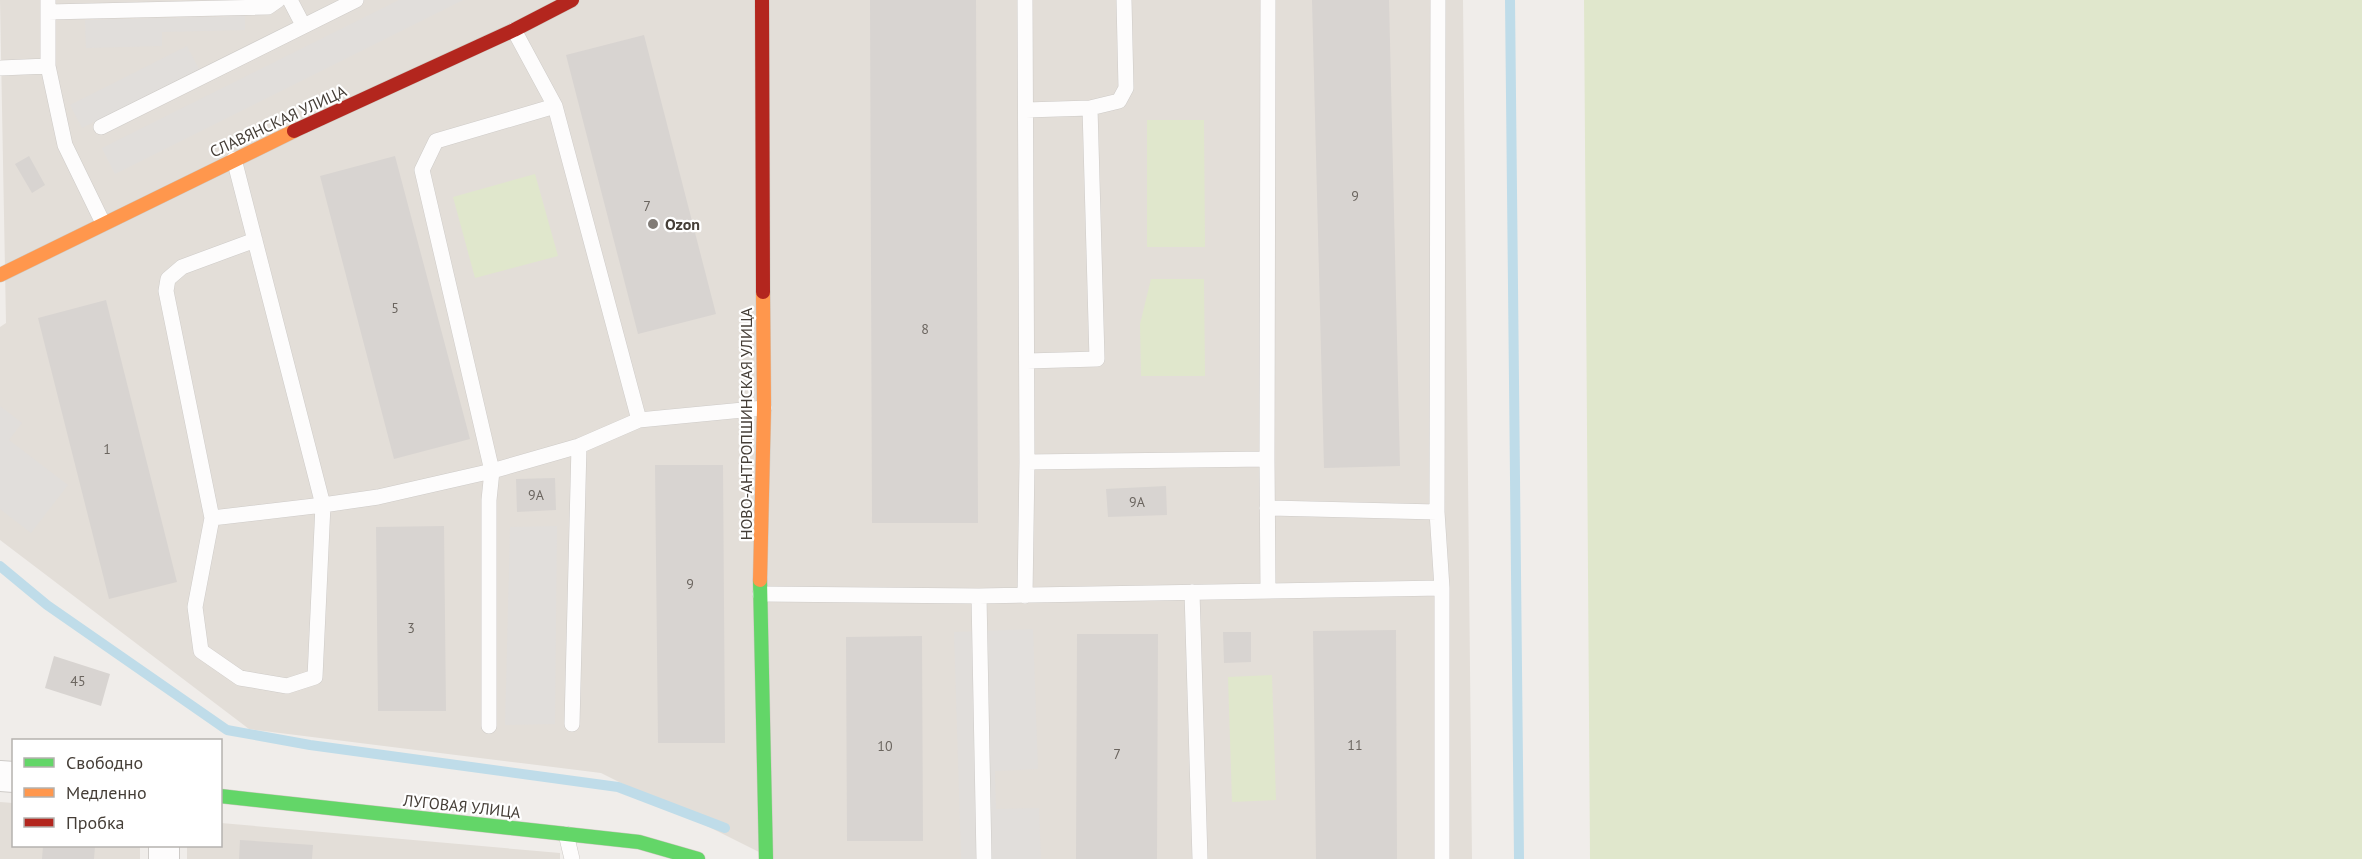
<svg xmlns="http://www.w3.org/2000/svg" width="2362" height="859" viewBox="0 0 2362 859" font-family="'PT Sans',sans-serif">
<style>
.residential{fill:#e3ded8}
.green{fill:#e0e7cc}
.parking{fill:#e1dedb}
.lines{fill:none;stroke-linecap:round;stroke-linejoin:round}
.stream{stroke:#bfdce9;stroke-width:10}
.building{fill:#d8d4d1}
.lane-casing{stroke:#cecbc8;stroke-width:16}
.street-casing{stroke:#cecbc8;stroke-width:32}
.fast-casing{stroke:#cec9c1;stroke-width:15}
.slow-casing{stroke:#cec9c1;stroke-width:15}
.jam-casing{stroke:#cec9c1;stroke-width:15}
.lane{stroke:#fdfcfc;stroke-width:15}
.street{stroke:#fdfcfc;stroke-width:30}
.fast{stroke:#63d668;stroke-width:14}
.slow{stroke:#ff974d;stroke-width:14}
.jam{stroke:#b3261e;stroke-width:14}
.poi-dot{fill:#817b76;stroke:#fff;stroke-width:2}
.labels{text-anchor:middle;stroke-width:4.5;stroke-linejoin:round;paint-order:stroke}
.number-label{font-size:14px;fill:#6b655f}
.street-label{font-size:16px;fill:#453e37;stroke:#fff}
.poi-label{font-size:16px;font-weight:bold;fill:#453e37;stroke:#fff;text-anchor:start}
</style>
<rect width="100%" height="100%" fill="#f0edea"/>
<path class="residential" d="M0,0H1463L1472,859H773L601,773L249,729L0,540V327L6,323Z
M0,802L13,803L14,846H140V859H0Z
M221,823L560,853V859H187V846H220Z"/>
<path class="green" d="M1584,0H2362V859H1590Z
M1147,120H1204L1205,247H1147Z
M535,174L558,256L475,278L453,197Z
M1151,279H1204L1205,376H1141L1140,324Z
M1272,675L1276,800L1232,802L1228,677Z"/>
<path class="parking" d="M399,0H463L115,174L102,148Z
M245,16V30L162,32V46L86,48L85,20Z
M187,46L199,69L82,128L70,105Z
M0,406L22,423L9,440L68,485L31,533L0,509Z
M557,526L555,724L505,725L510,527Z
M1033,629L1038,769L995,771L996,809L1039,808L1041,859H961L954,632Z"/>
<g class="lines">
<path class="stream" d="M1510,0L1519,859
M0,566L47,605L227,730L310,745L618,787L725,828"/>
</g>
<path class="building" d="M870,0H976L978,523H872Z
M1312,0H1389L1400,466L1324,468Z
M644,35L716,314L638,334L566,55Z
M29,156L45,185L32,193L15,164Z
M395,156L470,439L394,459L320,176Z
M106,300L177,582L109,599L38,318Z
M655,465H723L725,743H658Z
M555,478L556,510L517,512L516,479Z
M1166,486L1167,515L1108,517L1106,489Z
M444,526L446,711H378L376,527Z
M1396,630L1397,859H1316L1313,631Z
M1223,632H1251V662L1224,663Z
M1077,634H1158L1157,859H1076Z
M922,636L923,841H847L846,637Z
M54,656L110,674L101,706L45,688Z
M240,840L313,845L312,859H239Z
M43,846H95L94,859H42Z"/>
<g class="lines">
<defs>
<path id="lane" d="M48,0V66
M290,0L303,25
M1025,0L1027,462
M1438,0L1437,512L1442,588V859
M48,12L268,7L278,0
M514,30L555,106L639,420
M0,68L48,66L65,145L103,223
M1026,110L1090,108
M101,127L356,0
M234,159L323,505L315,677L287,686L240,678L201,651L195,607L212,518L166,291L168,279L182,267L255,240
M1027,361L1097,359L1090,108L1119,101L1126,88L1124,0
M1267,459L1268,0
M1267,508L1437,512
M212,518L323,505L378,497L492,471L579,446L639,420L764,408
M1192,592L1200,859
M760,594L979,596L1442,588
M979,596L984,859
M1025,596L1027,462L1267,459L1268,591
M572,724L579,446
M489,726V500L492,471L422,170L436,141L555,106
M566,834L572,859"/>
<path id="street" d="M0,776L14,777
M164,859V846"/>
<path id="fast" d="M760,580L766,859
M220,796L639,842L698,859"/>
<path id="slow" d="M0,275L294,131
M760,580L764,408L763,292"/>
<path id="jam" d="M762,0L763,292
M294,131L514,30L572,0"/>
</defs>
<use href="#lane" class="lane-casing"/>
<use href="#street" class="street-casing"/>
<use href="#fast" class="fast-casing"/>
<use href="#slow" class="slow-casing"/>
<use href="#jam" class="jam-casing"/>
<use href="#lane" class="lane"/>
<use href="#street" class="street"/>
<use href="#fast" class="fast"/>
<use href="#slow" class="slow"/>
<use href="#jam" class="jam"/>
</g>
<circle class="poi-dot" cx="653" cy="224" r="6"/>
<g class="labels">
<g class="number-label">
<text x="1355" y="201">9</text>
<text x="647" y="211">7</text>
<text x="395" y="313">5</text>
<text x="925" y="334">8</text>
<text x="107" y="454">1</text>
<text x="536" y="500">9А</text>
<text x="1137" y="507">9А</text>
<text x="690" y="589">9</text>
<text x="411" y="633">3</text>
<text x="78" y="686">45</text>
<text x="1355" y="750">11</text>
<text x="885" y="751">10</text>
<text x="1117" y="759">7</text>
</g>
<g class="street-label">
<text transform="translate(278 121) rotate(-25)" y="6">СЛАВЯНСКАЯ УЛИЦА</text>
<text transform="translate(746 424) rotate(-90)" y="6">НОВО-АНТРОПШИНСКАЯ УЛИЦА</text>
<text transform="translate(462 806) rotate(6)" y="6">ЛУГОВАЯ УЛИЦА</text>
</g>
<g class="poi-label">
<text x="665" y="230">Ozon</text>
</g>
</g>
<rect x="12" y="739" width="210" height="108" fill="#ffffff" stroke="#b5b2af" stroke-width="1.5"/>
<rect x="24" y="758" width="30" height="9" fill="#63d668" stroke="#b5b2af" stroke-width="1.5"/>
<text x="66" y="769" font-size="18" fill="#453e37">Свободно</text>
<rect x="24" y="788" width="30" height="9" fill="#ff974d" stroke="#b5b2af" stroke-width="1.5"/>
<text x="66" y="799" font-size="18" fill="#453e37">Медленно</text>
<rect x="24" y="818" width="30" height="9" fill="#b3261e" stroke="#b5b2af" stroke-width="1.5"/>
<text x="66" y="829" font-size="18" fill="#453e37">Пробка</text>
</svg>
